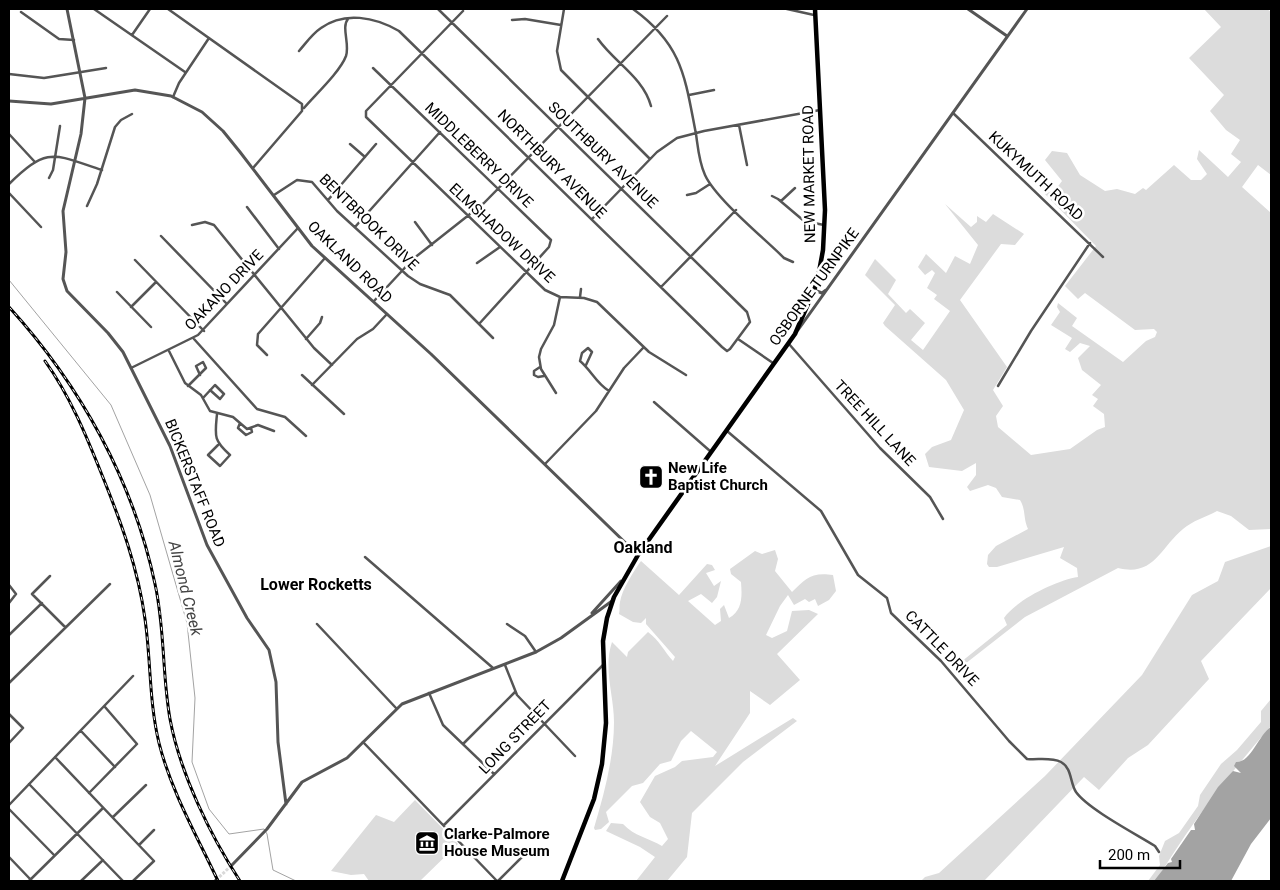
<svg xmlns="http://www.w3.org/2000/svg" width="1280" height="890" viewBox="0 0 1280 890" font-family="Roboto,sans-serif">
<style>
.green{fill:#dcdcdc}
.water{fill:#a3a3a3}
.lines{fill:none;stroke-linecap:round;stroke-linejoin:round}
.stream{stroke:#a3a3a3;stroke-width:1}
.tertiary-tunnel{stroke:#d9d9d9;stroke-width:3;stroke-dasharray:3 1.5;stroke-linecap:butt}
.minor{stroke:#555;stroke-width:2.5}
.tertiary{stroke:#555;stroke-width:3}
.primary{stroke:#000;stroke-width:4.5}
.rail-casing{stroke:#000;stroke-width:3}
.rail{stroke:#fff;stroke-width:1;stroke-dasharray:4;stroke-linecap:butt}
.labels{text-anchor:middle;stroke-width:5;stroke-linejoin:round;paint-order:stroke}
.street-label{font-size:15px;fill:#000;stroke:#fff}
.poi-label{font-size:15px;font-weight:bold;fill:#000;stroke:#fff;text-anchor:start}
.neighbourhood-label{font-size:16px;font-weight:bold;fill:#000;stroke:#fff}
.water-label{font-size:16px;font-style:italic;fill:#444;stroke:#fff}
</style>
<rect width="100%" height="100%" fill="#fff"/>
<path class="green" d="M1204,9H1267L1271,12V175L1258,165L1242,187L1271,213V529L1249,530L1231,516L1217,511C1206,517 1192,521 1183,529C1160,548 1154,577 1118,568L1025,617L956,671V666L1007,625L1004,618C1016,600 1057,580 1078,577L1077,568L1060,558L1064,547L997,567H989L987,564L988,555L996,546L1028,529C1023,518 1026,510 1020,500L1002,497L996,488L988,485L970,491L967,487L976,475V463L962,471L929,467L925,454L932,447L951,440L964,410L946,380L885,326L883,323L895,305L865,275L875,259L896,280L888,294L906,313L910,309L925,323L911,340L923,350L950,311L934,299L937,295L927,288L935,273L932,270L925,275L918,267L926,254L946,273L955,256L970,264L978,245L945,204L971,227L977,222V216L986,222L993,214L1024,234L1015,245L1001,244L960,300L1007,367L993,390L1003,406L996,416L998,427L1031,455L1070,449L1097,430L1105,427L1104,414L1093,406L1098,399L1092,395L1101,385L1082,370L1078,358L1090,346L1080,343L1070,352L1065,349L1072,338L1051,325L1060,312L1057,307L1058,303L1077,318L1072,326L1123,362L1146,341L1155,337L1157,332L1154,329L1135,330L1085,293L1078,299L1065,286L1096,246L1045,194L1056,189L1062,181L1045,160L1052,151L1067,153L1080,175L1105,191L1117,189L1135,194L1143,188L1146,190L1174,165L1191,180H1201L1207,174L1197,159L1199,150L1228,177L1241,162L1231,154L1240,140L1226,130L1210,111L1224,95L1189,58L1221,27Z
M1271,546V588L1201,661L1209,679L1148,745L1128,758L1099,790L1084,777L984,881H921L925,877L939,873L1045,776L1142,675L1192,595L1218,581L1225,562Z
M775,550L778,559L775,571L792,592C806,579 810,572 833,575L836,591L829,600L818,606L815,599L809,602L805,599L794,605L788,595L780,606L766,635L772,638L787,631L792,611L809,610L818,614L777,654L800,680L770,705L750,691V713L715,766L793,718L797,721L743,762L692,813L687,857L667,881H636L655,857L640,847L606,831L611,823L623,824C634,836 649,838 662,846L668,839L660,823L650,817L640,802L655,776L675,767L682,761L713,757L717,752L691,731L681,741L671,761L660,764L643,783L632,786L606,812L609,822L601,829L595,830L594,828C604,794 614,758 614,722C614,696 603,668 612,642L627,657L628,652L648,632C659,640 664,651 673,661L675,657L646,624V618L641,623L633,622L619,614C620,610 619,606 620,602C622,589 634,571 641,561L679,595L707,564L712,565L715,570L706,573L714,586L721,581L717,597L712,603L701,594L688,601L715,625L721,621L720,609L724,605L729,618C743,610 742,596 741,582L731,574L730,569L755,551L762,554Z
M1271,699V726C1229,774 1189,826 1156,881H1148L1160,865L1159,856L1165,841L1179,833L1198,806L1200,795L1221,764L1237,750L1261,722V711Z
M415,800L458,844L420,881H369L364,874L351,875L331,871L376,815L394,822Z"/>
<path class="water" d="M1271,727V818L1251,844L1231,881H1154L1168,863L1172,862L1171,859L1191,830H1195L1194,824L1218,787L1233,771L1241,773L1234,766L1236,762C1251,763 1259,734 1271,727Z"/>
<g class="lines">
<path class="stream" d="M9,280L111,405L150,495L187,623L195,698L192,762L209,809L229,834L264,829L267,834L273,870L296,881"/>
<path class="tertiary-tunnel" d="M216,880L232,865"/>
<path class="minor" d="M94,9L185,72
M168,9L302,104V111L253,168
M564,9L557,51L561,70L650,159
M633,9C683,45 685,78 696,134C698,148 699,162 705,175C716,199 764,238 784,258L793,262
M787,9L814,15
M463,11L366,111V117L545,290L560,297L584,298L597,302L649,352L686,375
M21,12L59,39L74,40
M512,20L525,19L561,25
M132,35L150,9
M598,39C615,63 643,77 651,106
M299,51C306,43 312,34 321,28C344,11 375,17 399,31L722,347L727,351L730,349L750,322L747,312L438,9
M373,68L551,240L549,247L479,324
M9,74L44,78L106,68
M689,95L714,90
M173,97L179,83L209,38
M304,108C315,95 340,72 346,56C350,44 341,27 348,19
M953,113L1103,257
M739,125L747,165
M9,134L34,161
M350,144L365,157
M49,178L53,170L60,126
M9,184C48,146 53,154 102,170
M9,193L41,227
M274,195L297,180L312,182L337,211L408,276L420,284L450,295L493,338
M687,195L696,193L710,184
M772,196L778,199L804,221L824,225
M328,200L376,144
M781,201L795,188
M87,206L97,184L115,127L121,120L132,114
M247,207L279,249
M592,219L657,152L677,138L704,131L820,110
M415,222L432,245
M192,225L205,222L214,225L314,348L332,365
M355,227L440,132
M161,236L226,303
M135,260L204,331
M477,263L500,247
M661,287L736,210
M117,292L151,327
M580,297L581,289
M374,301L413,259L484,203L667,16
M131,307L156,282
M194,339L257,409L285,417L306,436
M306,339L320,323L322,317
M738,339L773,363
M789,344L880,448L930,497L943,519
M169,351L185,383L201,395L210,411L233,417L247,429L258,425L274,431
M267,355L257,345L258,334L325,258
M586,365L592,352L588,348L582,353L580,361C591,370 596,383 609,391
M540,367L534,371V375L538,377L544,376
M131,368L198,335L298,228
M302,375L344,414
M312,385L357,339L373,329L387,314
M188,386L206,368L203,362L196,366L200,375
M998,386L1031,331L1090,243
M556,393L541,369L539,357L541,349L554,325L560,297
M203,398L215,385L224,394L220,399L210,390
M654,402L710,451
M217,414C215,436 213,440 230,455L220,466L208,455L218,445
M240,423L238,428L246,435L252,432L251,428
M727,431L821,511L858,575L887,598L891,613L941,661L1009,741L1027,759C1038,760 1051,757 1061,762C1072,768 1070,783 1076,792C1088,809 1136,834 1155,846L1159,852
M545,464L596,411L624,368L643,348
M365,557L493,668
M50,576L32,594L65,627
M9,585L16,594L9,603
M317,624L396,708
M507,624L525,636L536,652
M9,635L42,603
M505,665L517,695L575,756
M9,683L110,584
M429,693L443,725L494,774
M9,714L23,728L9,743
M81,731L115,767
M363,742L497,881
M463,744L515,692
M55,757L154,861L133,881
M29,784L123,881
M89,793L137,744L105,707
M9,805L133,676
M9,809L54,855
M113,817L146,785
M444,825L603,665
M139,845L154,830
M9,857L31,880
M29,881L103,808
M81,881L103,860
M498,881L527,852"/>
<path class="tertiary" d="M67,9L85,98L81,134L63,211L66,252L63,279L67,291L108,333L123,352L170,446L207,545L247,618L269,650L276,682L278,742L286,804
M968,9L1007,36
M9,101L51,104L135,90L171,96L202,112L223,131L240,152L312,246L431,354L638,555
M814,290L822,293L826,290
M798,330L1027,9
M592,613L621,581
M232,865L267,829L302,782L347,758L402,704L536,652L561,638L612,601
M215,881L216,880"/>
<path class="primary" d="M562,881L594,799L602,764L606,723L603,641L607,618L614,597L638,555L795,334L817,283L823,250L825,210L815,9"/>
<defs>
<path id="rail" d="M9,307C80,385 133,480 155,584C165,629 162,674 170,719C180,773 210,835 240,881
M45,361C70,396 86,435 102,475C121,522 138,568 145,619C151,661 149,702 159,743C171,791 197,836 218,881"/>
</defs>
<use href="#rail" class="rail-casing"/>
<use href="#rail" class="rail"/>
</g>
<defs>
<symbol id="church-square" viewBox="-11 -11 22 22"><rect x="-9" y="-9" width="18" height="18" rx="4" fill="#000" stroke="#fff"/><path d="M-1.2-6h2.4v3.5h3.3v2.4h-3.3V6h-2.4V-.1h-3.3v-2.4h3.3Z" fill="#fff"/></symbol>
<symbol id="museum-square" viewBox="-11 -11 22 22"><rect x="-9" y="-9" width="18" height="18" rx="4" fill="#000" stroke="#fff"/><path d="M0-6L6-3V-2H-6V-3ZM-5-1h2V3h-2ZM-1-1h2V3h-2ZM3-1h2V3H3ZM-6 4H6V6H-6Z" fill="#fff"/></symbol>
</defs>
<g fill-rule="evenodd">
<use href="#church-square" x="637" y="463" width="28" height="28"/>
<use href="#museum-square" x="413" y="829" width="28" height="28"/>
</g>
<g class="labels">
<g class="street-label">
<text transform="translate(479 155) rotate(44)" y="5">MIDDLEBERRY DRIVE</text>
<text transform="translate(603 155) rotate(44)" y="5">SOUTHBURY AVENUE</text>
<text transform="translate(552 164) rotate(45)" y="5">NORTHBURY AVENUE</text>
<text transform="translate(809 174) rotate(-91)" y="5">NEW MARKET ROAD</text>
<text transform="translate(1036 176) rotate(43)" y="5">KUKYMUTH ROAD</text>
<text transform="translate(369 222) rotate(44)" y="5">BENTBROOK DRIVE</text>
<text transform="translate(502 233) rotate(43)" y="5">ELMSHADOW DRIVE</text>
<text transform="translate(350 262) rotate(44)" y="5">OAKLAND ROAD</text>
<text transform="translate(814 287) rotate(-54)" y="5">OSBORNE TURNPIKE</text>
<text transform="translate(224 290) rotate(-46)" y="5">OAKANO DRIVE</text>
<text transform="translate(875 423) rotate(47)" y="5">TREE HILL LANE</text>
<text transform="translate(195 483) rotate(68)" y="5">BICKERSTAFF ROAD</text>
<text transform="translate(942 648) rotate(46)" y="5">CATTLE DRIVE</text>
<text transform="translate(515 737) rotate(-46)" y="5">LONG STREET</text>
</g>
<g class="poi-label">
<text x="668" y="473">New Life<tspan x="668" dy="17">Baptist Church</tspan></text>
<text x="444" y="839">Clarke-Palmore<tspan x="444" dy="17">House Museum</tspan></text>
</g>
<g class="neighbourhood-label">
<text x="643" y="553">Oakland</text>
<text x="316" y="590">Lower Rocketts</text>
</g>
<g class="water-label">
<text transform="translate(186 588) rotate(76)" y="6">Almond Creek</text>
</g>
</g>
<rect width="1280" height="890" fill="none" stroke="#000000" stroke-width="20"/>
<path d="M1100 860v8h80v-8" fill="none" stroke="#000000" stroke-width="2.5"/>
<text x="1108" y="860" font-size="15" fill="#000000" stroke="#ffffff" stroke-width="4" paint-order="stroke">200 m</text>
</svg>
